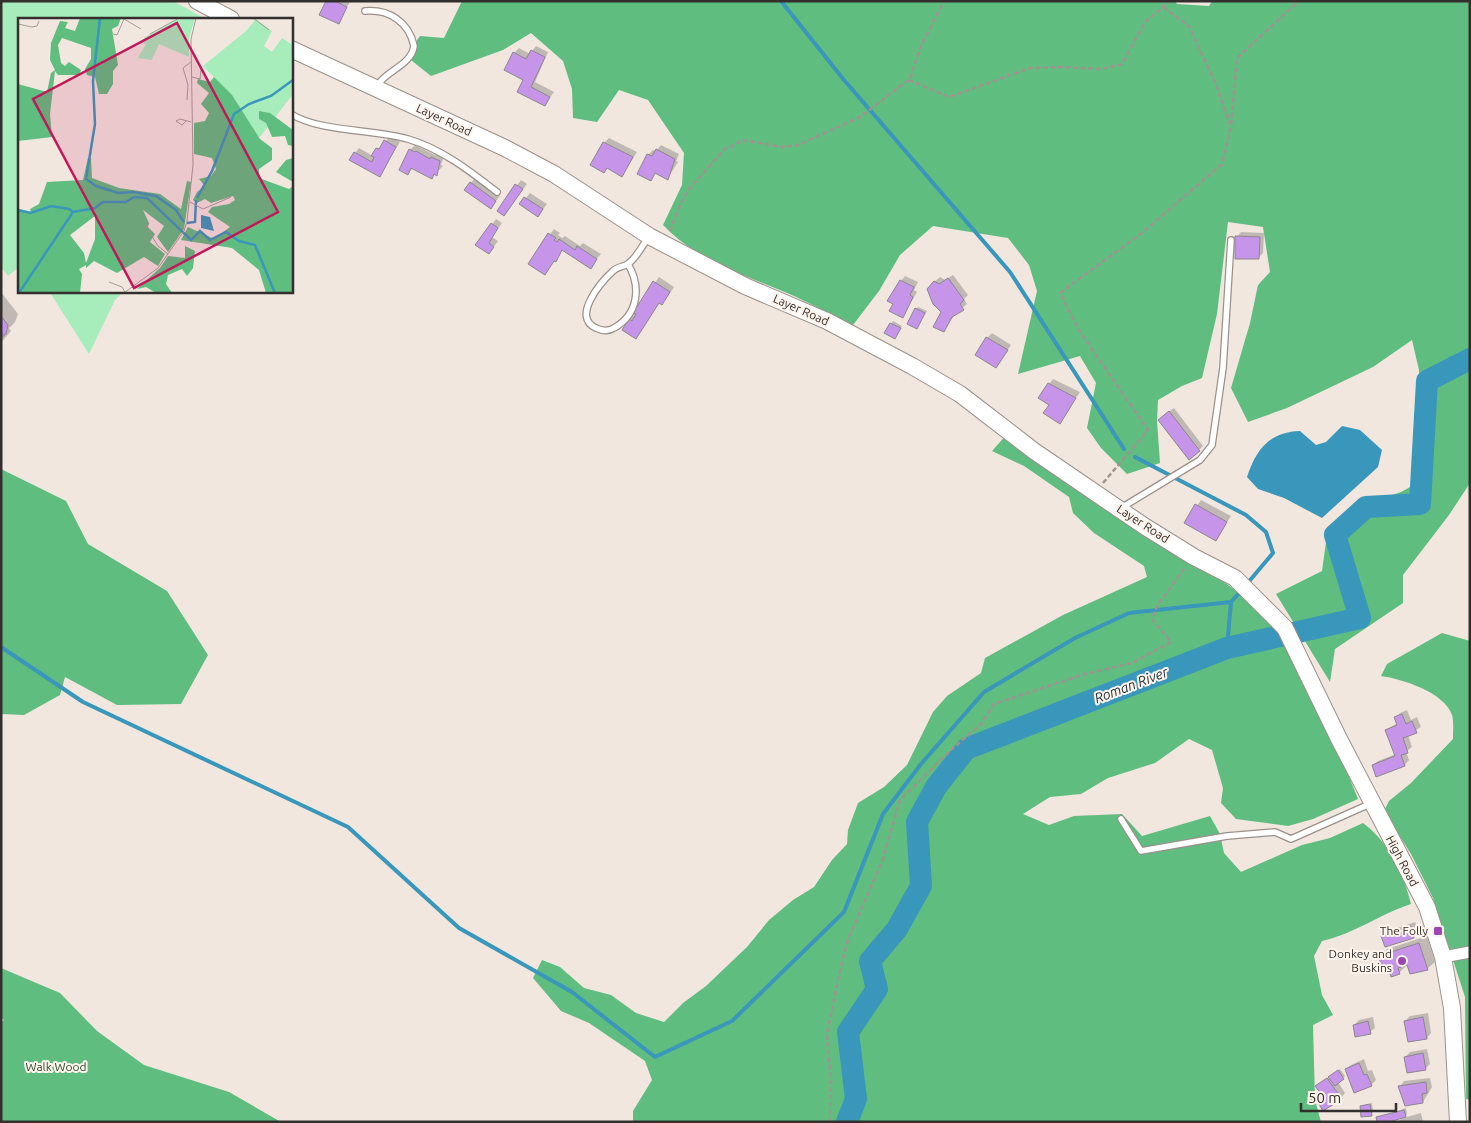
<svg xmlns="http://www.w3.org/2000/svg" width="1471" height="1123" viewBox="0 0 1471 1123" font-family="Ubuntu,sans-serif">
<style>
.green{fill:#a7edbb}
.forest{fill:#5fbd7f}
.water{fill:#3997bb}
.shadow{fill:#0003}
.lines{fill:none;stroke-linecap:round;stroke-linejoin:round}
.stream{stroke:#3997bb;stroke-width:4}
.river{stroke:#3997bb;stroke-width:22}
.building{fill:#c695e9;stroke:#8b868f}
.lane-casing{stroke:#9a918a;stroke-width:8}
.street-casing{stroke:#9a918a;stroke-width:13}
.secondary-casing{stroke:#9a918a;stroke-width:18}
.path{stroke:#9c958f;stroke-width:2.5;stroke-dasharray:5 2.5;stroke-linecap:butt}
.lane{stroke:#fff;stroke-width:5.5}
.street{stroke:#fff;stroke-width:11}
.secondary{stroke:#fff;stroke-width:16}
.poi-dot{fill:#9e46b2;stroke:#fff4ec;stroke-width:2}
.labels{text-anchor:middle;stroke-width:4;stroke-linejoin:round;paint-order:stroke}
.street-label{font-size:12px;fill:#332f2c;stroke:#fff4ec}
.poi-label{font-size:12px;fill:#332f2c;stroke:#fff4ec;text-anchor:end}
.park-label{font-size:12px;fill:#1f462d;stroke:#fff4ec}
.water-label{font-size:14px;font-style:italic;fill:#1e333c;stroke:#fff4ec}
.inset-river{fill:none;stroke:#3997bb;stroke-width:2.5}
.inset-road{fill:none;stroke:#a59d97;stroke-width:1}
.view{fill:#c2185b;fill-opacity:0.15;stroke:#c2185b;stroke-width:2.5}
.inset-edge{fill:none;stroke:#332f2c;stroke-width:2.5}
</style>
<rect width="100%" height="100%" fill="#f1e7df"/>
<path class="green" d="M1,1H173L206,19H19V267L8,276L1,267Z
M49,291H124L115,300L89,354Z"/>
<path class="forest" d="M462,1H1175L1177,4L1209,6L1212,1H1470V483L1449,515L1403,575V603L1335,649L1330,682L1276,594L1322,571L1326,542L1372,502L1401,492L1428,477L1421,449L1419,427V370L1412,340L1373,367L1287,408L1248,422L1231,388L1250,323L1258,285L1270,272L1263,227L1228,222L1217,314L1202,378L1182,386L1158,400L1157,421L1160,463L1127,474L1101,448L1087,428L1096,383L1080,356L1018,374L1037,291L1029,265L1008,238L933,226L900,255L879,291L853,325C831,315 809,302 787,293C740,273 699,262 663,225L682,185L684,153L648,100L619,90L597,122L573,118L572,89L563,61L531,33L503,50L431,76L406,56L420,36L444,38Z
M1009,432L1238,592L1274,625L1337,747L1358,799L1313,819L1288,826L1236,819L1221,803L1223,788L1212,750L1189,739L1155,763L1108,778L1081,794L1050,797L1023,814L1049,825L1074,816L1122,814L1142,836L1210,816L1220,834L1224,853L1241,872L1302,845L1330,838L1363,823C1389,842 1404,874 1411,904C1380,914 1354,934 1322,941L1314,956L1322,995L1333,1015L1313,1025L1315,1100L1321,1122H633V1111L652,1080L645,1061L589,1023L561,1011L533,978L542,960L560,967L584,988L611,995L636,1013L664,1022L683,1003L706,986L747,947L769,920L793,900L814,887L832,860L847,844L848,830L858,803L884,787L907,765L933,712L947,696L981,673L985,658L1063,615L1147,577L1144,566L1094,533L1073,513L1069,497L1024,466L992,451Z
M1,469L66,501L88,544L167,591L208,655L181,704L117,705L65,677L60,695L24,715L1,714Z
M1442,633L1470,641V1100L1466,1099L1465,997L1433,898L1411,854L1384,811L1389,801L1411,783L1453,739C1453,732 1454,722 1452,715C1444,692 1402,679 1381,676L1387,664Z
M1,968L60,993L97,1031L144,1065L229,1092L281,1122H1V1022L4,1020L1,1018Z"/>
<path class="water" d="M1342,426L1360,430L1382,450L1378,467L1322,518L1284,498L1258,489L1247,477C1256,450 1269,432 1300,431L1316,445L1326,442Z"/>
<path class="shadow" d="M327,1L350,2L338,22Z
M536,46L548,52L535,82L554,92L544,105L525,80L514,53L519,48L530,54Z
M390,136L400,142L380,175L355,153L359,148L373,156Z
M609,138L637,152L622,175L608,167L604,172V143Z
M415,145L435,155L437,153L444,156L441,165L443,166L432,177L413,168L408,173L410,150Z
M661,145L679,154L676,161L678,162L668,178L656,172L651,179L648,155L653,150L656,151Z
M475,178L500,196L491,207L471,183Z
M521,180L527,184L504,215L498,211Z
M530,193L547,204L538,216L521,204Z
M496,219L502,223L492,237L498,241L493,248L477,245Z
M554,229L560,233L558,235L562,238L565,236L580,246L583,243L601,254L590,267L563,249L545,274L529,263Z
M1241,232L1264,233L1263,253L1258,258L1237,237Z
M953,275L968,295L964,299L967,304L955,314L944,331L942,311L932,284L940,277L945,280Z
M905,276L918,282L914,290L917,292L903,316L894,304L901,281Z
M659,277L674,287L666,299L662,303L660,302L636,337L630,320Z
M1,292L18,314L15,322L9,328L11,331L1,343Z
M918,307L927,311L917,328L916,309Z
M893,321L902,326L897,335L886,333Z
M992,333L1011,345L996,367L987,338Z
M1053,379L1080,392L1060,422L1050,404L1049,384Z
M1174,408L1203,446L1199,450L1164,415Z
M1201,500L1231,516L1216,539L1186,522Z
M1407,710L1411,720L1417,717L1421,727L1408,735L1412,747L1406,752L1409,760L1405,765L1377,776L1373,765L1378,761L1396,754L1387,730L1397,723L1395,718L1400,713Z
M1415,922L1419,932L1414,937L1386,946L1383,936L1388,931Z
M1427,936L1435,962L1427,969L1408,964L1399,973L1380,957L1387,949Z
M1428,1013L1431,1033L1427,1038L1405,1021L1410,1016Z
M1373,1017L1375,1028L1370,1032L1354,1025L1359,1020Z
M1427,1049L1430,1064L1425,1069L1405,1057L1410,1052Z
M1364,1059L1368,1071L1372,1070L1376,1080L1371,1085L1346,1069L1351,1065Z
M1340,1069L1345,1076L1338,1082L1345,1093L1341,1098L1323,1094L1317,1086Z
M1430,1078L1432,1087L1423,1102L1401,1095L1400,1086L1404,1081Z
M1372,1103L1373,1112L1371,1115L1361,1106Z
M1406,1108L1407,1114L1403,1118L1421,1113L1423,1122H1398L1404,1116L1378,1118Z"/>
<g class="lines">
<path class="stream" d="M781,1L844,80L1010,272L1124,449
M1135,457L1246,515L1266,532L1273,553L1246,585
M1,647L83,702L348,827L459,928L572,992L655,1057L732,1021L844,912L883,814L921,764L984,692L1075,638L1129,613L1231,602
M1227,648L1231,602L1242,590"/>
<path class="river" d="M847,1122L856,1099L848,1032L877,989L870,961L897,929L921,886L917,822L936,787L966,749L1227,648L1360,618L1335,535L1366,507L1420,504L1427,381L1470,359"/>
</g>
<path class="building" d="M326,1H335L347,7L339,24L319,15Z
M531,50L545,57L531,87L550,97L545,106L517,92L523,80L504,70L513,52L526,59Z
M384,140L396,147L380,177L349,160L354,152L372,162L374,157L371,156L376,148L379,149Z
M603,142L633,157L622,177L607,168L604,173L590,165Z
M409,149L415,152L416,151L430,159L431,157L440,161L437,176L434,174L432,179L411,168L408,175L399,170Z
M656,149L675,159L668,180L655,173L651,181L637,174L647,154L652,156Z
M470,182L496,201L491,209L464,190Z
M515,184L523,189L504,216L497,211Z
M524,197L543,209L538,217L519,204Z
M491,223L498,228L489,243L494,247L489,254L475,245Z
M548,233L556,238L554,240L557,242L559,239L575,250L577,246L597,259L591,269L562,250L556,262L554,261L545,275L528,264Z
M1235,236L1260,237L1259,259H1235Z
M948,278L964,300L960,304L964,310L952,317L944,332L933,327L941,312L933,304L927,289L934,281L939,284Z
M900,280L914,287L910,295L913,297L903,318L889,311L893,304L887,301Z
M653,281L670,292L662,305L659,303L636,339L622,330L629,319L632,321L636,314L633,313Z
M915,308L925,313L917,329L907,324Z
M1,316L8,325L6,334L2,337Z
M890,323L901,328L895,339L884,333Z
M986,337L1008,350L996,368L975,355Z
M1048,383L1076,398L1060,424L1043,413L1049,405L1038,398Z
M1169,411L1200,451L1189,460L1158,420Z
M1195,504L1227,522L1216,541L1184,523Z
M1402,714L1406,724L1412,721L1417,733L1403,738L1408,753L1401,755L1405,766L1376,777L1372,765L1395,756L1385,730L1397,725L1394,717Z
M1411,926L1414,938L1385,947L1381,936Z
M1419,943L1428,970L1410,974L1407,965L1398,968L1400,974L1391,977L1388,968L1383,969L1378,956Z
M1423,1017L1427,1039L1408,1042L1404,1021Z
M1368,1021L1371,1034L1355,1037L1353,1025Z
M1423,1053L1426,1070L1407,1073L1404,1057Z
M1359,1063L1364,1075L1367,1074L1372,1086L1354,1093L1345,1069Z
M1338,1070L1344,1079L1335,1086L1328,1077Z
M1327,1078L1342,1099L1323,1111L1316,1099L1322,1095L1315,1086Z
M1426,1082L1427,1093L1422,1094L1423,1103L1405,1106L1398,1086Z
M1370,1104L1372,1116L1361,1117L1360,1106Z
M1404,1110L1406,1117L1389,1122H1377L1376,1117Z"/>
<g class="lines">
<defs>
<path id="lane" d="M365,11C389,9 409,22 414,46C411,66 386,70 377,86
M291,114C319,132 375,129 408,139C442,149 470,171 497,192
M628,264C641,286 639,314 614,328C609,331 602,331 596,328C571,317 601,282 613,271C618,266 625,267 629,263C637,257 642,246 648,238
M1121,508L1200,460L1212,445L1223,368L1231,240
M1121,819L1141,851L1227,836L1275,832L1291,839L1372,803"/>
<path id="street" d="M1443,957L1470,952"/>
<path id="secondary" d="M197,1L231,19
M291,49L505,148L554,174L649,236L745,286L827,321L912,366L960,394L1034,451L1144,526L1194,557L1235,578L1285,628L1339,739L1427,907L1443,957L1452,1008L1458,1122"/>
</defs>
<use href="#lane" class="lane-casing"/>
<use href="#street" class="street-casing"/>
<use href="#secondary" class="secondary-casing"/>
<path class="path" d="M1163,7L1189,26L1215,82L1230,124
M909,80L949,97L1030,68L1061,67L1102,69L1122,64L1145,22L1170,1
M670,231L681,203L690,188L724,150L743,140L782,147L798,145L860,117L910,79L920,48L944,1
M1103,483L1148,430L1080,332L1060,293L1142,233L1222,164L1231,126L1237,58L1299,1
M830,1122L831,1081L827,1034L839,975L848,939L882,862L900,800L952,749L980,725L994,704L1085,674L1132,663L1171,642L1152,619L1157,606L1185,568"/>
<use href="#lane" class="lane"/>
<use href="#street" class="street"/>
<use href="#secondary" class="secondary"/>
</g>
<g class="poi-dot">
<rect x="1433" y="926" width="10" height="10" rx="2.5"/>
<circle cx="1402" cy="961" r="5"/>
</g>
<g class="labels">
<g class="street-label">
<text transform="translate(444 120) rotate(25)" y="4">Layer Road</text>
<text transform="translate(801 310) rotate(24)" y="4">Layer Road</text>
<text transform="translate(1143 524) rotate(33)" y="4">Layer Road</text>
<text transform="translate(1402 861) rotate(62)" y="4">High Road</text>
</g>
<g class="poi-label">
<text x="1428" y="935">The Folly</text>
<text x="1392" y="958">Donkey and<tspan x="1392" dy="14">Buskins</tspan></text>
</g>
<g class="park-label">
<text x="56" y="1071">Walk Wood</text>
</g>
<g class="water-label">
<text transform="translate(1131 685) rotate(-21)" y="5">Roman River</text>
</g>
</g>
<g transform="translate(18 18)">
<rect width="275" height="275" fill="#f1e7df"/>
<path d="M177,0L171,20V39L141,26L134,42L120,40L128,26L124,24L127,19L158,2ZM238,1L254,13L246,28L254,34L264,20L275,27V76L242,119L217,106L212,76L185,48L228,13Z" fill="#a7edbb"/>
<path d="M62,0H103L100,8L94,11L100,47L95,53V66L89,76H81L77,59L69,57L67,51L73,41V30L44,20L40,27L43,45L47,48L51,44L63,52L61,57H40L37,53L32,96L34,119L0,123V66L29,74L33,55L37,52L32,42L33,25L42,3L50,4L47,10L57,13ZM196,59L214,77L242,121L254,130V142L241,151V160L271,171L275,168V275H248L241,252L214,230L163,222L170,209L196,221L212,209L190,194L194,189L211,186L217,182L215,178L193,185L187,181L179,185L175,182L179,174L187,168L181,161L193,158L198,151L194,140L176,136V105L187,103L191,95L183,86L191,75L179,65L180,61L192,64ZM241,93L252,95L275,112V128L270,127L267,118L254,119L248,105L241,101ZM70,140H73L74,160L101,170L142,176L163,191L169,163L173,164L166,211L150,234L139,219L146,208L125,192L131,205L130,209L137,216L132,224L147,236L140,248L126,239L99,255L76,243L68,250V247L61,251L64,256L62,275H0V191L13,195L12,191L21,186L29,164L65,162ZM77,198V221L68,245L66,235L52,217ZM275,140V164L258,154L268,142ZM167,228L177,233L175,250L169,258L164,251L150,257L148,266L154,275H138L128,269L119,271L142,250L150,238L167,240Z" fill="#5fbd7f" fill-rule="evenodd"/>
<path d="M183,197L192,199L196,213L183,210Z" fill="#3997bb"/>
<path class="inset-river" d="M82,0L75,63L77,106L68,161L78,168L100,175L115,174L138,178L158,192L166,204M179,180L194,153L216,96L231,86L253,78L275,62M0,192L13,195L33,188L51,191L55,194L77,190L85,184H108L116,179L129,180L173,222L182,213L192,222L208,214L221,223L237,227L257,275M169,205L177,204L178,182M1,275L55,194"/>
<path class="inset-road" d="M235,0L251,12M0,6L14,9L19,8L21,3M95,16L99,17L106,1L123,11M132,16L161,0M174,59L182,61L183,52M169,82L170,67L165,50L173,44M168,103L164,107L158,103L162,101L173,104M172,184L185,191L213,179M131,205L128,209L140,228L150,236M135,256L145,275M91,264L104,269L107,274M106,275L140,250L166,213L169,203L175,147L173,21L178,0"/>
<path class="view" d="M159,5L260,194L116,270L15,81Z"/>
<rect width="275" height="275" class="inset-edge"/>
</g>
<rect width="1471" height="1123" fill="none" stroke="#332f2c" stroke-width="5"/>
<path d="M1301 1103v8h95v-8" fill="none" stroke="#332f2c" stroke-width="2.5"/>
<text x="1308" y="1103" font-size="15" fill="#332f2c" stroke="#fff4ec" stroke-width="4" paint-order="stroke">50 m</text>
</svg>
